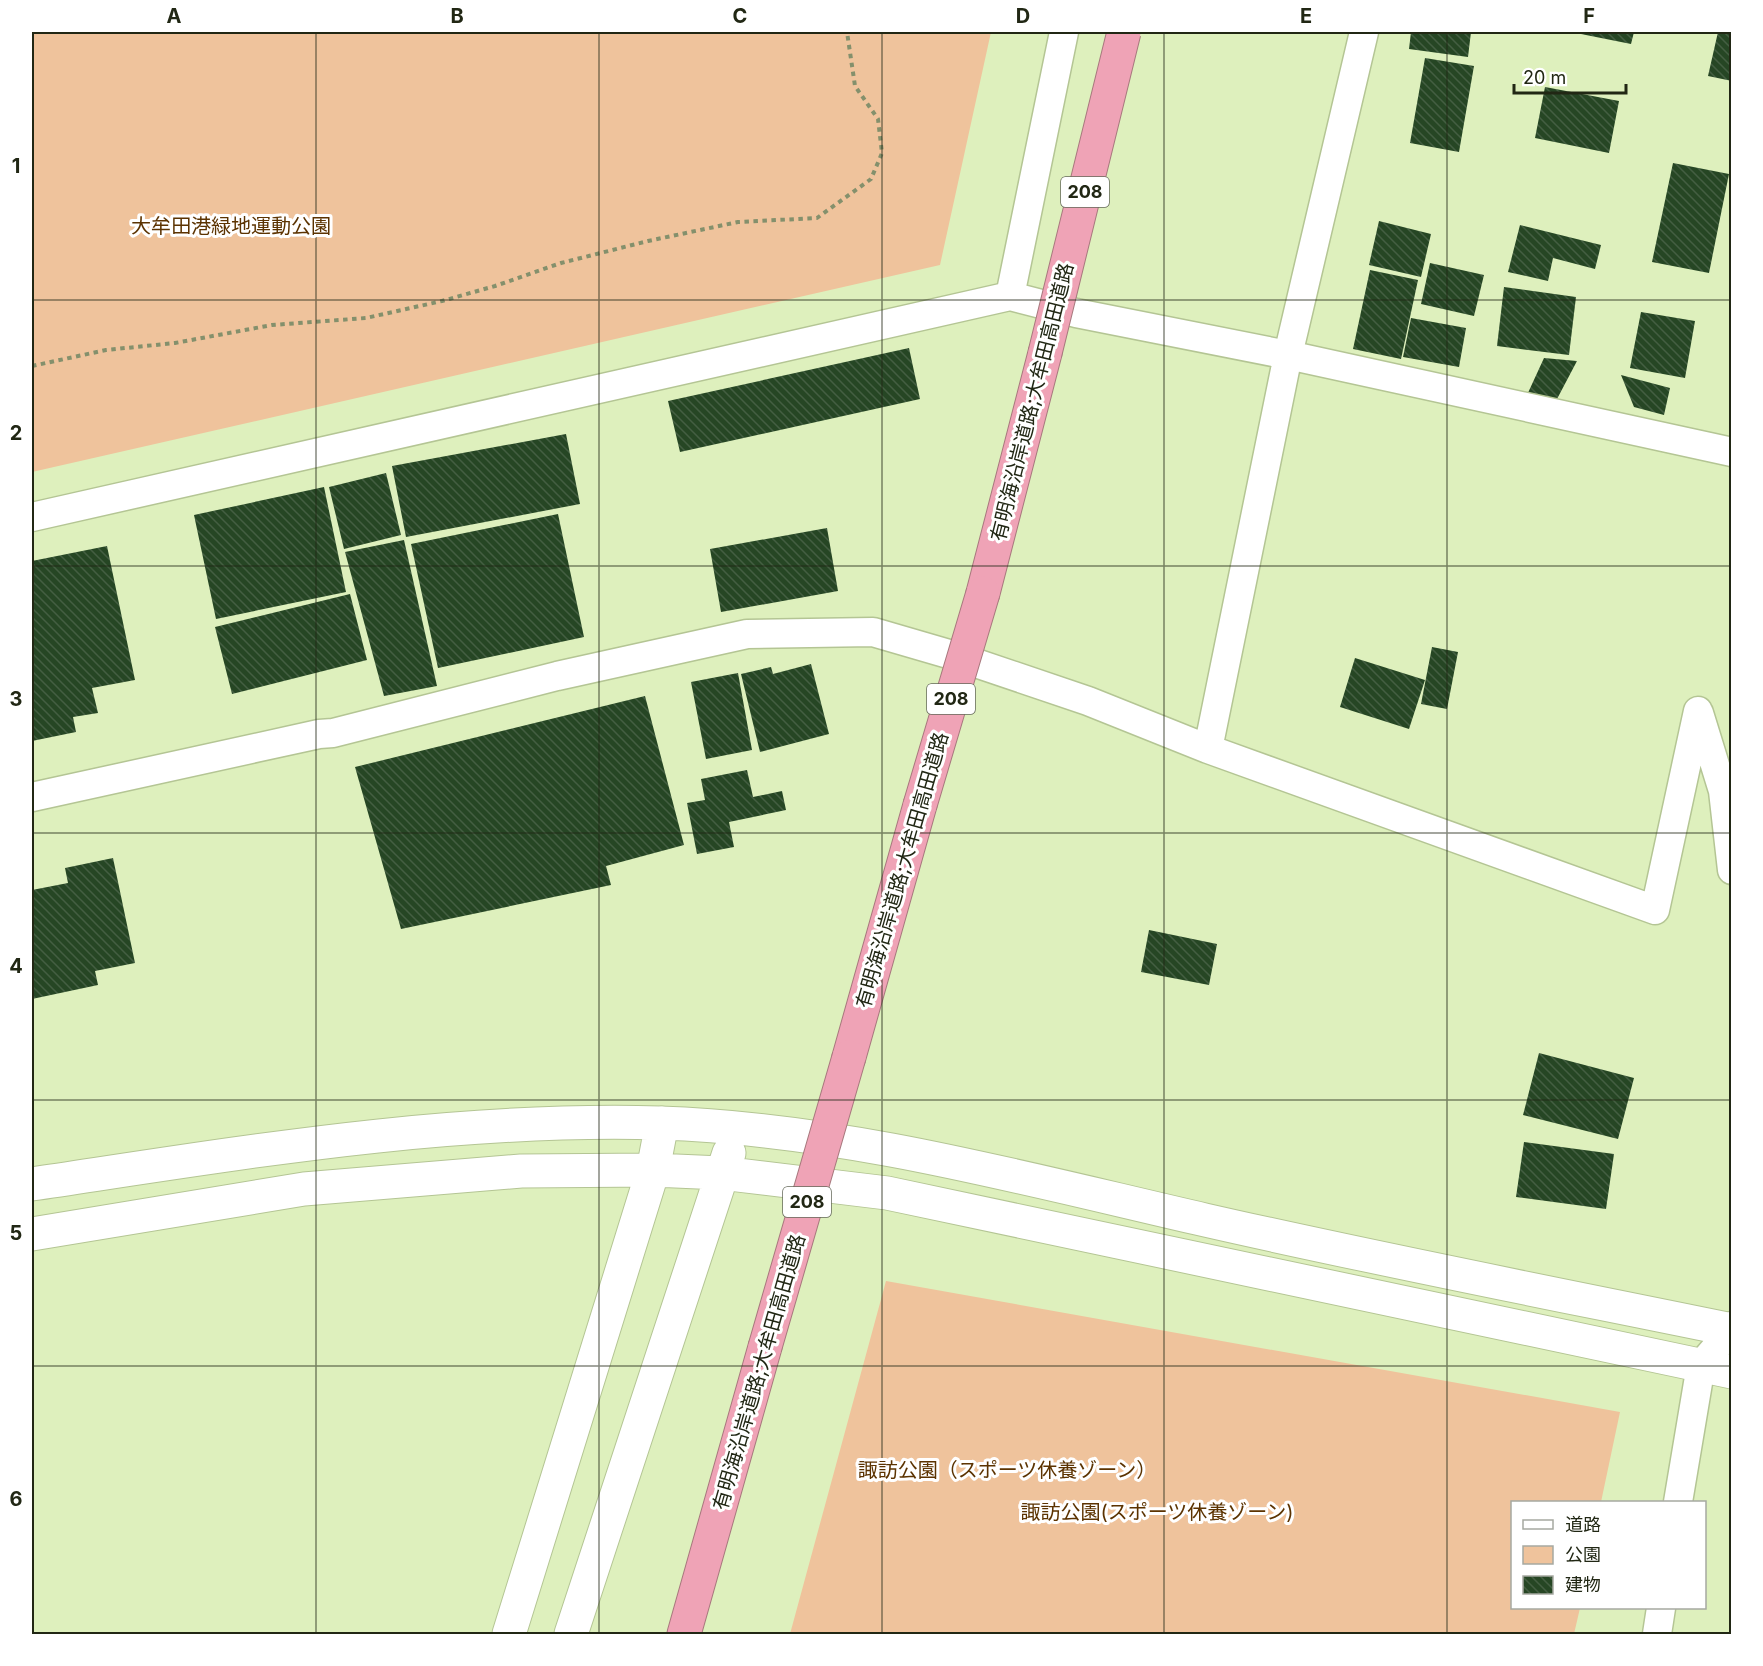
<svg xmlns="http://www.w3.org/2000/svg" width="1763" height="1666" viewBox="0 0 1763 1666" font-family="Inter,'Noto Sans JP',sans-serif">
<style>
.green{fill:#efc39c}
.building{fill:url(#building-back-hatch)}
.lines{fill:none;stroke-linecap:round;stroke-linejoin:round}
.street-casing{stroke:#b4c594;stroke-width:31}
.secondary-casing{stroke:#b4c594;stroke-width:35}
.highway-casing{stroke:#a7787d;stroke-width:35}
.path{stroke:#84906c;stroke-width:4;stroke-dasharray:4.5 4.5;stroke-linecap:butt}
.street{stroke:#fff;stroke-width:28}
.secondary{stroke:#fff;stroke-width:33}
.highway{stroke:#efa3b6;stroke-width:33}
.highway-bridge-casing{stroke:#a7787d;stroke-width:35;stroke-linecap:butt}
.highway-bridge{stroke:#efa3b6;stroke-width:33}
.grid{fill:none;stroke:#212714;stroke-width:1.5;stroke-opacity:0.55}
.labels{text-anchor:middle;stroke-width:6;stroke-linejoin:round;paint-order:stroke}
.shield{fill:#fff;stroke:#64685a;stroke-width:1.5}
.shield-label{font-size:18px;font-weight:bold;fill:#212714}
.park-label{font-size:20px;fill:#5c3301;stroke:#fff}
.street-label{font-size:20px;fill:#212714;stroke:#fff}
.neatline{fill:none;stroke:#212714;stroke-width:2}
.grid-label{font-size:20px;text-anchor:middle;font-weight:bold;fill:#212714}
</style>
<defs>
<pattern id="building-back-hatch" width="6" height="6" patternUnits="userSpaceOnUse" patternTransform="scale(1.5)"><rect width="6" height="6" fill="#264624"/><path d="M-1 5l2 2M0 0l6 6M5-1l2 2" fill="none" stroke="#445e42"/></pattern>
</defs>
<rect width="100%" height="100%" fill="#def0bd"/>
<path class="green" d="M32,32H991L940,265L32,472Z
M886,1281L1620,1412L1601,1502H1512V1608H1580L1574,1634H790Z"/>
<path class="building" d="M1411,32H1471L1468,57L1409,49Z
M1571,32H1634L1631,44Z
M1718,32H1732V81L1708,76Z
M1425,58L1474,66L1459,152L1410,143Z
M1545,87L1619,101L1609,153L1535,138Z
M1673,163L1729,174L1709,273L1652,262Z
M1379,221L1431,234L1421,277L1369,265Z
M1520,225L1601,245L1595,269L1553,258L1548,281L1508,272Z
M1430,263L1484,275L1474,316L1421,304Z
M1370,270L1418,280L1401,359L1353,349Z
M1504,287L1576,297L1569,355L1497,346Z
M1641,312L1695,321L1685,378L1630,368Z
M1411,318L1466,328L1459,367L1403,357Z
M909,348L920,399L680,452L668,401Z
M1544,358L1577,361L1557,399L1527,395Z
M1621,375L1670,388L1664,415L1634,407Z
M566,434L580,504L406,537L392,466Z
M386,473L401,535L344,549L329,487Z
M324,487L346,592L216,619L194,515Z
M558,514L584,637L438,668L411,544Z
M827,528L838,591L721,612L710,549Z
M404,540L437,686L384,696L345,552Z
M107,546L135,680L92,688L98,713L73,717L76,732L32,741V561Z
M350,594L367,660L232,694L215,627Z
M1432,647L1458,652L1447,709L1421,704Z
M1355,658L1425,680L1409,729L1340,707Z
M811,664L829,734L760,752L741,674L771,667L773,674Z
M738,673L752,750L706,759L691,682Z
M645,696L684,845L606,866L611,885L401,929L355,767Z
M747,770L753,797L782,791L786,810L729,822L734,847L697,854L687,803L705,800L701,779Z
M113,858L135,963L95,971L98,985L32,999V890L68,883L65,868Z
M1149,930L1217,944L1209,985L1141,972Z
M1539,1053L1634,1078L1618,1139L1523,1115Z
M1524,1142L1614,1154L1606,1209L1516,1197Z"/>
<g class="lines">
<defs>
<path id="street" d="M1010,296L1064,32
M32,517L1010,296L1076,313L1288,355L1732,452
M1699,713L1723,791L1732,870
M1208,749L1288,355L1364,32
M32,797L319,734L333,733L557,676L747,634L873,632L952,655L1088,701L1208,749L1655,910L1698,711
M1678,1502L1701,1365L1731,1330L1732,1326
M1657,1634L1661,1608"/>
<path id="secondary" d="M32,1184C240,1153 449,1117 660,1123C845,1129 1026,1179 1205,1220C1380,1260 1556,1294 1732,1330
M32,1234L304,1189L521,1171L653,1170L721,1173L887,1193L1732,1372
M509,1634L653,1170L662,1123
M571,1634L729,1153"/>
<path id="highway" d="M983,593L1045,353
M849,1057L920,805
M684,1634L765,1347"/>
</defs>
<use href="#street" class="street-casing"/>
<use href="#secondary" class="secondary-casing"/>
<use href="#highway" class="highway-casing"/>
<path class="path" d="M32,366L106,350L175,343L272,325L366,318L442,301L495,286L561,263L648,241L738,222L817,218L871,179L882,153L878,119L855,86L847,32"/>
<use href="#street" class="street"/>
<use href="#secondary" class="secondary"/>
<use href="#highway" class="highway"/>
<defs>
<path id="highway-bridge" d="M1045,353L1124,32
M920,805L983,593
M765,1347L849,1057"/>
</defs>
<use href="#highway-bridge" class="highway-bridge-casing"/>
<use href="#highway-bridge" class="highway-bridge"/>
</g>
<path class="grid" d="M316,32V1634M599,32V1634M882,32V1634M1164,32V1634M1447,32V1634M32,300H1732M32,566H1732M32,833H1732M32,1100H1732M32,1366H1732"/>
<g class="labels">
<g class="shield">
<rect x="1061" y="177" width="48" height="30" rx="4.5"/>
<rect x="927" y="684" width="48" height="30" rx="4.5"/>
<rect x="783" y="1187" width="48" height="30" rx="4.5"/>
</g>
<g class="shield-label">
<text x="1085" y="198">208</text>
<text x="951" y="705">208</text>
<text x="807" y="1208">208</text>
</g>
<g class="park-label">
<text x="231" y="233">大牟田港緑地運動公園</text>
<text x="1007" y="1477">諏訪公園（スポーツ休養ゾーン）</text>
<text x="1157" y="1519">諏訪公園(スポーツ休養ゾーン)</text>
</g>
<g class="street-label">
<text transform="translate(1032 402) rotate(-76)" y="7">有明海沿岸道路;大牟田高田道路</text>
<text transform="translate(902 870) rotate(-74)" y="7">有明海沿岸道路;大牟田高田道路</text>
<text transform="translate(759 1372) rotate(-74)" y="7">有明海沿岸道路;大牟田高田道路</text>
</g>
</g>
<rect width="1763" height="1666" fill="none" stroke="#ffffff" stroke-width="66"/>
<rect x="1511" y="1501" width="195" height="108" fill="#ffffff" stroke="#a6a9a1" stroke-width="1.5"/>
<rect x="1523" y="1520" width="30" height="9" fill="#ffffff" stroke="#a6a9a1" stroke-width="1.5"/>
<text x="1565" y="1531" font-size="18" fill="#212714">道路</text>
<rect x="1523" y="1546" width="30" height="18" fill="#efc39c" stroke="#a6a9a1" stroke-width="1.5"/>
<text x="1565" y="1561" font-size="18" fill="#212714">公園</text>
<rect x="1523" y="1576" width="30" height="18" fill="url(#building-back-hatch)" stroke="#a6a9a1" stroke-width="1.5"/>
<text x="1565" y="1591" font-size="18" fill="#212714">建物</text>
<path d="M1514 84v9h112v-9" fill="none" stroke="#212714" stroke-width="3"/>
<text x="1523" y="84" font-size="18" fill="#212714" stroke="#ffffff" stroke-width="4.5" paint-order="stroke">20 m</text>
<rect x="33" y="33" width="1697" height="1600" class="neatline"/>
<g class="grid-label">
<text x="174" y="23">A</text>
<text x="457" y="23">B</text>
<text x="740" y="23">C</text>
<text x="1023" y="23">D</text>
<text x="1306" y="23">E</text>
<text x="1589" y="23">F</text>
<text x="16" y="173">1</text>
<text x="16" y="440">2</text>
<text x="16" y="706">3</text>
<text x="16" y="973">4</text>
<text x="16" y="1240">5</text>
<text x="16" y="1506">6</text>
</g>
</svg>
